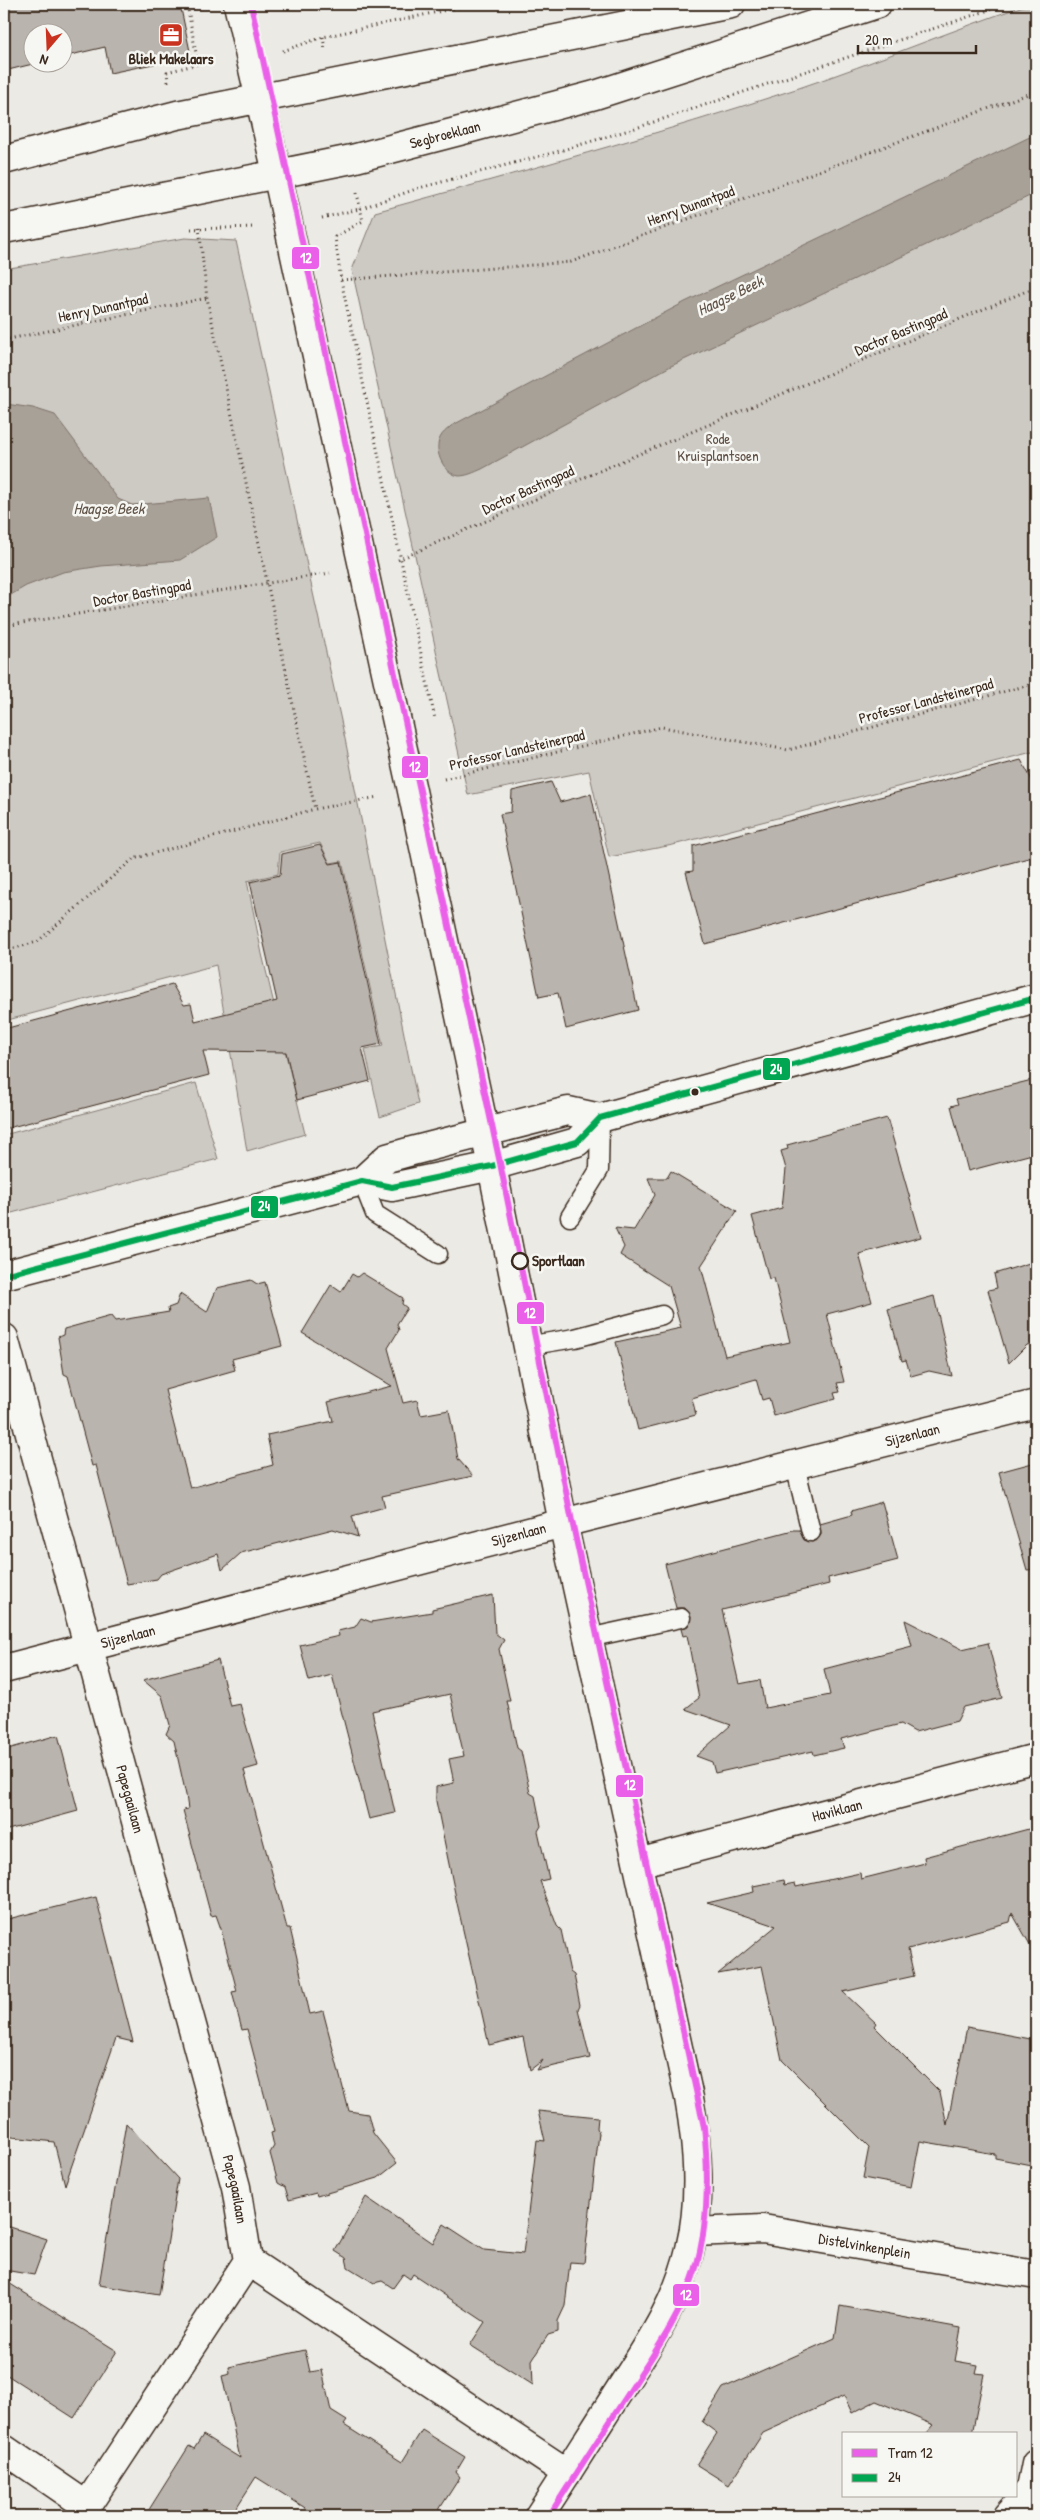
<svg xmlns="http://www.w3.org/2000/svg" width="1040" height="2520" viewBox="0 0 1040 2520" font-family="'Patrick Hand',sans-serif">
<style>
.green{fill:#cdcac4;stroke:#847a71}
.water{fill:#a8a198;stroke:#7c7167}
.building{fill:#bab4ae;stroke:#3b2a1e}
.lines{fill:none;stroke-linecap:round;stroke-linejoin:round}
.service-casing{stroke:#3b2a1e;stroke-width:21}
.minor-casing{stroke:#3b2a1e;stroke-width:31}
.tertiary-casing{stroke:#3b2a1e;stroke-width:31}
.secondary-casing{stroke:#3b2a1e;stroke-width:31}
.path{stroke:#3b2a1e;stroke-width:3;stroke-dasharray:1 4;stroke-linecap:butt}
.service{stroke:#f6f6f2;stroke-width:18}
.minor{stroke:#f6f6f2;stroke-width:28}
.tertiary{stroke:#f6f6f2;stroke-width:28}
.secondary{stroke:#f6f6f2;stroke-width:28}
.bus-1-casing{stroke:#f6f6f2;stroke-width:10}
.bus-1{stroke:#00a651;stroke-width:6}
.tram-1-casing{stroke:#f6f6f2;stroke-width:10}
.tram-1{stroke:#eb60e8;stroke-width:6}
.bus-dot{fill:#3b2a1e;stroke:#f6f6f2;stroke-width:2}
.stop-dot{fill:#f6f6f2;stroke:#3b2a1e;stroke-width:2.5}
.labels{text-anchor:middle;stroke-width:5;stroke-linejoin:round;paint-order:stroke}
.poi-label{font-size:15px;font-weight:bold;fill:#3b2a1e;stroke:#f6f6f2}
.street-label{font-size:15px;fill:#3b2a1e;stroke:#f6f6f2}
.park-label{font-size:15px;fill:#605248;stroke:#f6f6f2}
.stop-label{font-size:15px;font-weight:bold;fill:#3b2a1e;stroke:#f6f6f2;text-anchor:start}
.water-label{font-size:16px;font-style:italic;fill:#615449;stroke:#f6f6f2}
.line-badge{stroke:#f6f6f2;stroke-width:2}
.badge-label{font-size:14px;text-anchor:middle;font-weight:bold;fill:#fff}
</style>
<rect width="100%" height="100%" fill="#ebeae5"/>
<filter id="ink" filterUnits="userSpaceOnUse"><feTurbulence type="fractalNoise" baseFrequency=".02" numOctaves="2"/><feDisplacementMap in="SourceGraphic" scale="10" xChannelSelector="R" yChannelSelector="G"/><feConvolveMatrix kernelMatrix="1 2 1 2 8 2 1 2 1" color-interpolation-filters="sRGB"/></filter>
<g filter="url(#ink)">
<path class="green" d="M1029,4H1036V751L673,845L609,857L589,771L468,795L352,270L375,212C517,173 659,134 799,88C876,62 952,30 1029,4Z
M185,238L236,241L345,739L418,1104L380,1117L365,1049L383,1046L342,861L330,863L320,843L280,852L278,874L247,881L262,954L305,1134L247,1151L216,965L4,1021V269Z
M196,1083L218,1159L4,1215V1135Z"/>
<path class="water" d="M1036,134V193L669,367L482,469C475,472 467,476 459,476C444,474 433,451 440,438C442,433 447,430 451,426L685,302Z
M6,404L33,408L55,415L118,499L132,505L209,498L217,537L180,560L101,566L63,572L26,586L4,599V405Z"/>
<path class="building" d="M4,4H180L191,56L110,73L105,47L62,57V32H32V62H41L4,71Z
M1021,760L1036,787V856L705,944L686,872L693,871V846Z
M551,782L560,802L591,794L638,1010L566,1029L558,993L539,997L500,814L511,812L512,791Z
M320,845L330,864L341,862L381,1044L362,1048L370,1081L297,1100L286,1052L203,1051L209,1075L4,1129V1029L172,984L184,1005L191,1004L195,1021L277,1001L250,882L280,875L282,854Z
M1036,1079V1153L968,1171L951,1106L958,1104L956,1099Z
M887,1118L921,1237L859,1254L872,1302L827,1314L844,1382L837,1383L840,1392L834,1393L836,1399L774,1416L769,1398L762,1400L756,1379L692,1398L696,1415L638,1430L616,1342L681,1328L669,1286L620,1255L624,1247L615,1228L634,1230L655,1195L648,1178H667L671,1171L737,1211L701,1266L725,1356L790,1342L774,1278L769,1279L752,1216L782,1208L786,1169L781,1151L788,1149L787,1145Z
M1036,1261V1343L1027,1345L1009,1363L988,1290L997,1288L994,1274Z
M362,1273L403,1298L402,1304L407,1308L397,1324L399,1330L388,1348L403,1403L417,1400L421,1415L449,1410L458,1459L473,1476L382,1496L385,1507L352,1516L358,1537L333,1529L241,1553L222,1570L218,1554L161,1574L157,1579L127,1584L96,1465L92,1466L68,1376L64,1374L58,1337L63,1335L64,1329L111,1316L115,1321L169,1312L168,1308L176,1305L180,1294L207,1312L217,1288L251,1280L257,1284L265,1282L282,1346L232,1359L235,1370L165,1390L190,1488L273,1465L267,1435L333,1421L328,1402L392,1386L302,1333L331,1285L341,1292L352,1274L357,1277Z
M934,1296L952,1376L929,1371L911,1376L906,1360L902,1361L888,1309Z
M1036,1462V1569L1027,1570L999,1472Z
M882,1502L898,1560L828,1578L829,1584L722,1610L739,1684L760,1680L765,1708L830,1695L824,1669L912,1646L905,1620L962,1649L988,1643L1002,1698L964,1707L957,1721L915,1732L901,1724L841,1739L844,1748L814,1755L813,1751L715,1773L712,1762L696,1756L731,1725L685,1709L699,1698L687,1635L683,1636L681,1629L688,1626L691,1616L685,1608H676L665,1564L793,1530H800L804,1540L814,1542L821,1535L820,1524L852,1515L851,1511Z
M493,1595L495,1633L504,1640L499,1649L510,1701H507L517,1748L521,1751L530,1793L535,1796L541,1826L538,1831L549,1879L540,1881L557,1926L561,1930L570,1972L574,1975L580,2005L578,2009L590,2058L537,2070L543,2060L530,2070L523,2037L489,2045L457,1903L436,1801V1787L454,1783L449,1759L464,1756L450,1694L372,1711L395,1813L369,1819L332,1675L309,1681L300,1645L339,1636L338,1631L355,1627L361,1618L371,1622L432,1612V1609Z
M218,1660L230,1706L240,1704L258,1766L244,1770L287,1928H290L310,2014L323,2011L349,2111L368,2114L373,2133L397,2163L378,2178L317,2196L316,2193L289,2200L285,2187L278,2183L270,2153L274,2146L271,2133L274,2132L247,2029L242,2030L232,1992L237,1991L221,1929L216,1915L211,1916L183,1810L188,1809L186,1795L174,1741L166,1734L170,1725L162,1696L143,1680Z
M58,1735L78,1811L4,1831V1750Z
M1036,1827V1955L1012,1913L1010,1922L908,1949L914,1976L843,1992L876,2023L874,2026L940,2092L947,2125L967,2027L1036,2040V2150L1031,2165L995,2158V2154L920,2141L911,2187L863,2178L869,2147L782,2060L762,1966L718,1974L776,1926L707,1903L754,1892L753,1886L784,1880L785,1885L795,1883L796,1887L860,1873L861,1879L925,1863L924,1857Z
M96,1897L133,2042L116,2038L65,2185L54,2142L4,2136V1920Z
M538,2111L598,2117L597,2128L599,2133L584,2263L570,2262L565,2306L558,2321V2332L548,2335L532,2360L533,2385L470,2345L485,2322L413,2274L410,2279L403,2274L393,2288L382,2281L374,2283L348,2267L346,2258L335,2251L366,2197L433,2243L444,2224L484,2250L523,2254L537,2140L545,2141Z
M126,2123L178,2179L159,2295L99,2285Z
M4,2225L47,2239L34,2275L4,2270Z
M4,2280L117,2351L74,2418L4,2373Z
M840,2306L961,2328L955,2361L978,2365L976,2373L984,2374L972,2434H926L934,2425L876,2401L852,2413L844,2396L763,2433L729,2485L697,2465L717,2433L702,2422L723,2388L835,2338Z
M305,2350L310,2372L322,2370L331,2411L347,2421L344,2425L402,2462L422,2430L465,2457L456,2472L460,2477L435,2516H318L256,2477L231,2516H145L189,2446L194,2449L203,2435L240,2458L222,2376L230,2374L229,2367Z"/>
<g class="lines">
<defs>
<path id="service" d="M362,1181L375,1214L438,1254
M570,1217L599,1170L600,1118
M526,1346L575,1338L662,1315
M795,1465L811,1532
M588,1638L681,1618"/>
<g id="minor">
<path d="M362,1181L387,1158L412,1151L568,1111L600,1118L1036,998"/>
<path d="M4,1275L362,1181L392,1187L492,1166L577,1142L600,1118"/>
<path id="s1" d="M4,1338L236,2187L248,2261L80,2516"/>
<path id="s2" d="M4,1669L563,1523L1036,1404"/>
<path id="s3" d="M638,1863L1036,1758"/>
<path id="s4" d="M694,2232L763,2229L1036,2275"/>
<path d="M248,2261L567,2473"/>
<path d="M4,2449L87,2506"/>
<path d="M1036,2464L1031,2489L1036,2493"/>
<path d="M1007,2516L1031,2489"/>
</g>
<path id="tertiary" d="M238,4L277,173L411,786L492,1166L563,1523L689,2098C698,2149 702,2198 690,2249C678,2302 648,2346 619,2391C592,2433 566,2475 539,2516"/>
<g id="secondary">
<path d="M4,160L177,115L731,4"/>
<path id="s5" d="M4,229L352,159L471,128L595,95L877,4"/>
</g>
</defs>
<use href="#service" class="service-casing"/>
<use href="#minor" class="minor-casing"/>
<use href="#tertiary" class="tertiary-casing"/>
<use href="#secondary" class="secondary-casing"/>
<path class="path" d="M323,37L325,50
M283,51L323,37L474,4
M168,82L167,72L198,64L187,4
M357,193L363,221L335,237L341,280L435,719
M322,218L359,209L419,188L556,152L639,127L1007,4
M199,227L207,298L315,809
M191,229L255,227
M341,280L571,262L1036,91
M4,340L207,298
M398,560L613,465L1036,287
M4,626L330,573
M444,779L662,727L788,750L1036,683
M4,951L37,942L133,859L315,809L378,797"/>
<use href="#service" class="service"/>
<use href="#minor" class="minor"/>
<use href="#tertiary" class="tertiary"/>
<use href="#secondary" class="secondary"/>
<defs>
<path id="bus-1" d="M4,1275L362,1181L392,1187L492,1166L577,1142L600,1118L1036,998"/>
</defs>
<use href="#bus-1" class="bus-1-casing"/>
<use href="#bus-1" class="bus-1"/>
<defs>
<path id="tram-1" d="M251,4L500,1163L572,1521L704,2127C709,2175 709,2224 695,2271C681,2316 653,2355 628,2394C601,2435 575,2475 549,2516"/>
</defs>
<use href="#tram-1" class="tram-1-casing"/>
<use href="#tram-1" class="tram-1"/>
</g>
</g>
<defs>
<symbol id="office-square" viewBox="-11 -11 22 22"><rect x="-9" y="-9" width="18" height="18" rx="4" fill="#c8321e" stroke="#f6f6f2"/><path d="M-6-3h4V-5.5h4V-3h4V5H-6ZM-1-4.5V-3h2v-1.5ZM-6 0V1H6V0Z" fill="#fff"/></symbol>
</defs>
<g fill-rule="evenodd">
<use href="#office-square" x="157" y="21" width="28" height="28"/>
</g>
<circle class="bus-dot" cx="695" cy="1092" r="4.5"/>
<circle class="stop-dot" cx="520" cy="1261" r="8"/>
<g class="labels">
<g class="poi-label">
<text x="171" y="64">Bliek Makelaars</text>
</g>
<g class="street-label">
<text dy="5" stroke="none"><textPath href="#s5" startOffset="451">Segbroeklaan</textPath></text>
<text transform="translate(691 206) rotate(-20)" y="5">Henry Dunantpad</text>
<text transform="translate(103 308) rotate(-12)" y="5">Henry Dunantpad</text>
<text transform="translate(901 332) rotate(-23)" y="5">Doctor Bastingpad</text>
<text transform="translate(528 490) rotate(-24)" y="5">Doctor Bastingpad</text>
<text transform="translate(142 593) rotate(-10)" y="5">Doctor Bastingpad</text>
<text transform="translate(926 701) rotate(-15)" y="5">Professor Landsteinerpad</text>
<text transform="translate(517 750) rotate(-13)" y="5">Professor Landsteinerpad</text>
<text dy="5" stroke="none"><textPath href="#s2" startOffset="938">Sijzenlaan</textPath></text>
<text dy="5" stroke="none"><textPath href="#s2" startOffset="532">Sijzenlaan</textPath></text>
<text dy="5" stroke="none"><textPath href="#s2" startOffset="128">Sijzenlaan</textPath></text>
<text dy="5" stroke="none"><textPath href="#s1" startOffset="478">Papegaailaan</textPath></text>
<text dy="5" stroke="none"><textPath href="#s3" startOffset="206">Haviklaan</textPath></text>
<text dy="5" stroke="none"><textPath href="#s1" startOffset="882">Papegaailaan</textPath></text>
<text dy="5" stroke="none"><textPath href="#s4" startOffset="172">Distelvinkenplein</textPath></text>
</g>
<g class="park-label">
<text x="718" y="444">Rode<tspan x="718" dy="17">Kruisplantsoen</tspan></text>
</g>
<g class="stop-label">
<text x="532" y="1266">Sportlaan</text>
</g>
<g class="water-label">
<text transform="translate(730 295) rotate(-26)" y="6">Haagse Beek</text>
<text x="109" y="514">Haagse Beek</text>
</g>
</g>
<g class="line-badge">
<rect x="291" y="246" width="29" height="24" rx="5" fill="#eb60e8"/>
<rect x="401" y="755" width="28" height="24" rx="5" fill="#eb60e8"/>
<rect x="762" y="1057" width="29" height="24" rx="5" fill="#00a651"/>
<rect x="250" y="1195" width="29" height="24" rx="5" fill="#00a651"/>
<rect x="516" y="1301" width="29" height="24" rx="5" fill="#eb60e8"/>
<rect x="615" y="1774" width="29" height="24" rx="5" fill="#eb60e8"/>
<rect x="672" y="2283" width="28" height="24" rx="5" fill="#eb60e8"/>
</g>
<g class="badge-label">
<text x="306" y="263">12</text>
<text x="415" y="772">12</text>
<text x="776" y="1074">24</text>
<text x="264" y="1211">24</text>
<text x="530" y="1318">12</text>
<text x="630" y="1790">12</text>
<text x="686" y="2300">12</text>
</g>
<rect width="1040" height="2520" fill="none" stroke="#f6f6f2" stroke-width="20"/>
<rect x="10" y="10" width="1020" height="2500" fill="none" stroke="#3b2a1e" stroke-width="2" filter="url(#ink)"/>
<rect x="842" y="2432" width="175" height="65" fill="#f6f6f2" stroke="#aba49d"/>
<rect x="852" y="2449" width="25" height="8" fill="#eb60e8" stroke="#aba49d"/>
<text x="888" y="2458" font-size="15" fill="#3b2a1e">Tram 12</text>
<rect x="852" y="2474" width="25" height="8" fill="#00a651" stroke="#aba49d"/>
<text x="888" y="2482" font-size="15" fill="#3b2a1e">24</text>
<g transform="translate(48 48) rotate(199)"><circle r="24" fill="#f6f6f2" stroke="#aba49d"/>
<path d="M0-4L9 19L0 12L-9 19Z" fill="#c8321e"/>
<text y="-8" font-size="14" font-weight="bold" text-anchor="middle" fill="#3b2a1e">N</text>
</g>
<path d="M858 45v8h118v-8" fill="none" stroke="#3b2a1e" stroke-width="2.5"/>
<text x="865" y="45" font-size="15" fill="#3b2a1e" stroke="#f6f6f2" stroke-width="4" paint-order="stroke">20 m</text>
</svg>
